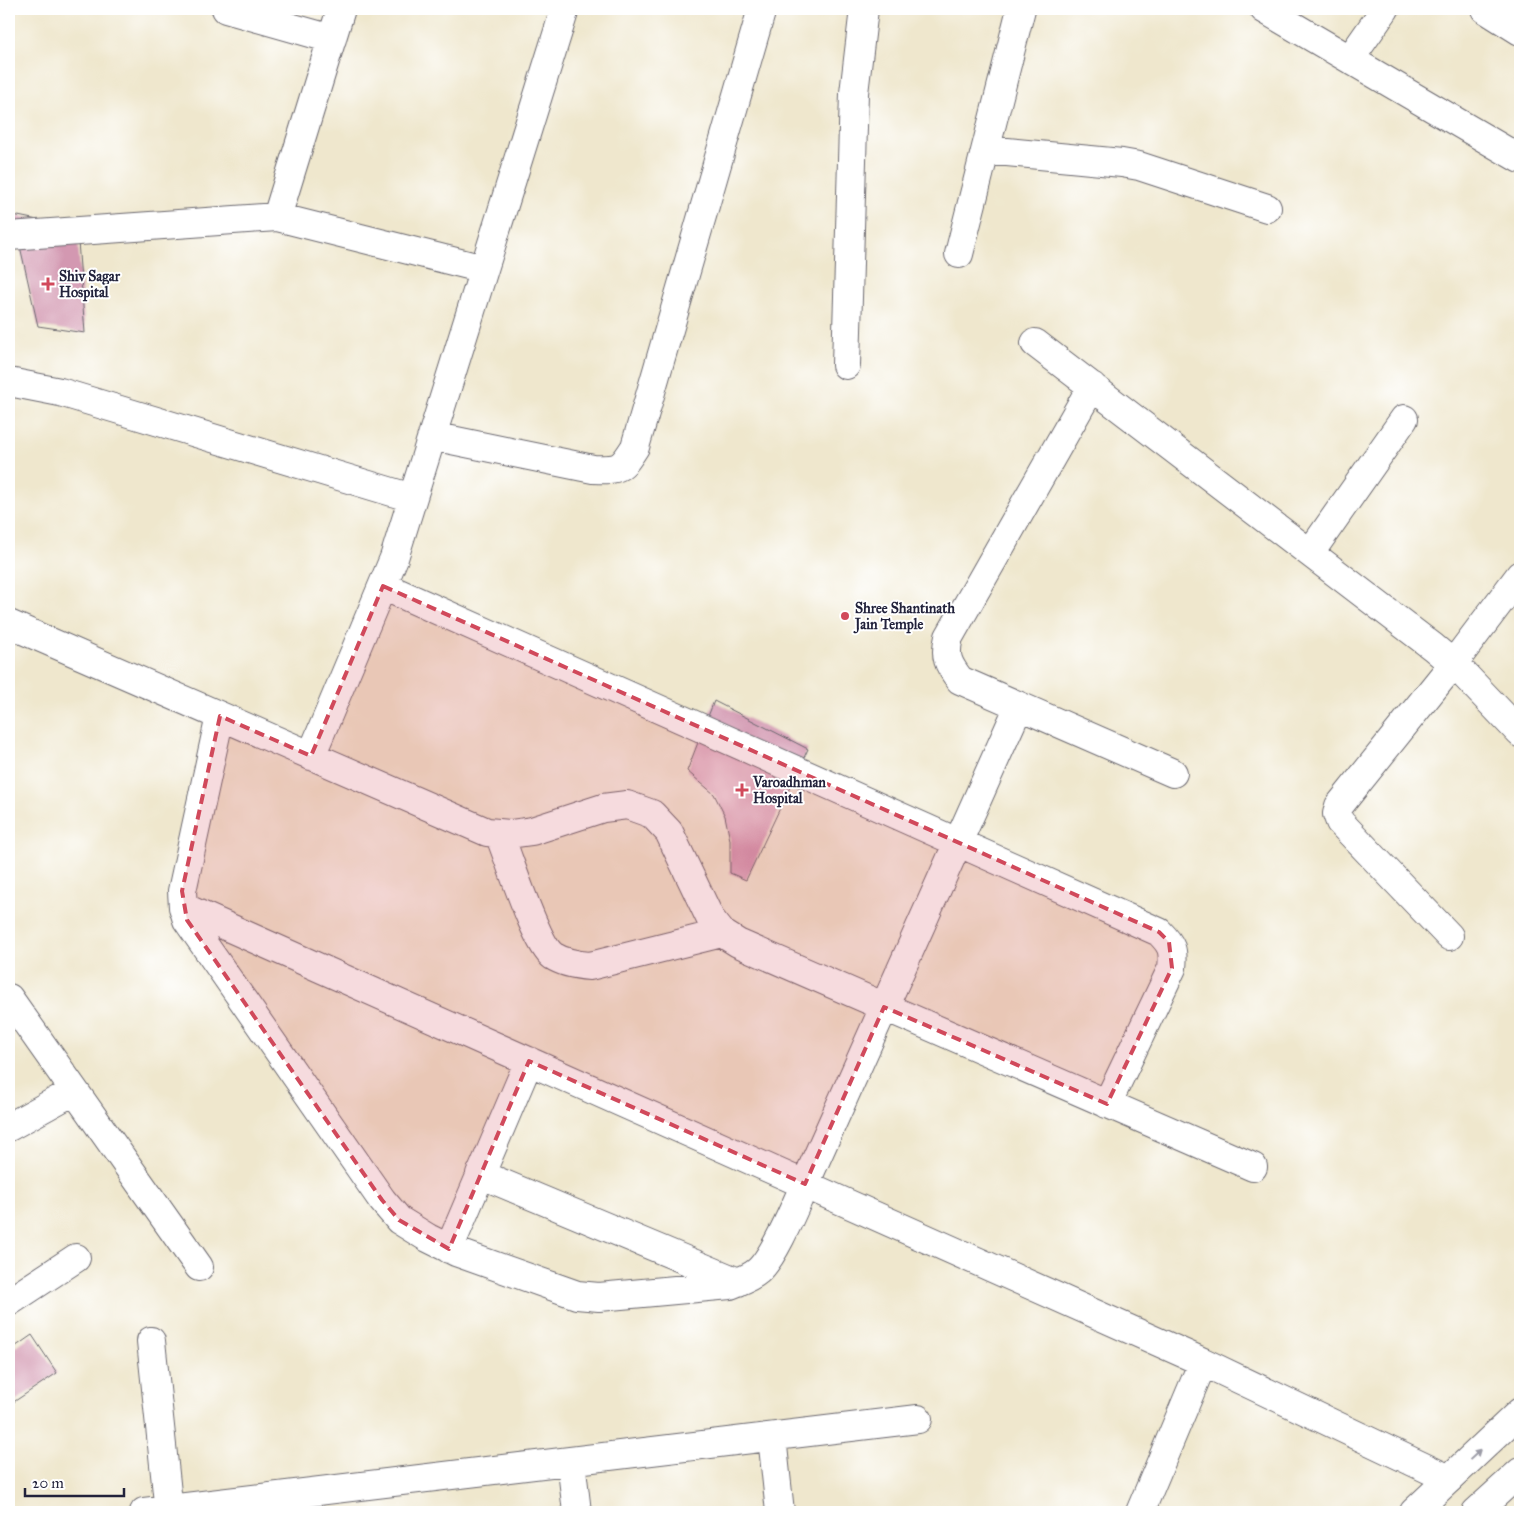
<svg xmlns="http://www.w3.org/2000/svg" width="1529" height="1521" viewBox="0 0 1529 1521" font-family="'IM FELL Great Primer',serif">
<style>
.building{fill:#d398b1}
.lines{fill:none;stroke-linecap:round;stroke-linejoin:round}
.minor-casing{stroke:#6a676e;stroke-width:30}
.major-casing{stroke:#6a676e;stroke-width:30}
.minor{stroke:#fff;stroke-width:28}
.major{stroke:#fff;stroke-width:28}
.oneway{fill:#9c9ca7}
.marked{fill:#d1495b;fill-opacity:0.2;stroke:#d1495b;stroke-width:4;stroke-dasharray:10 6;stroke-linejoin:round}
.poi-dot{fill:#d1495b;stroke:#fff;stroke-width:2}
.labels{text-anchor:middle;stroke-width:4;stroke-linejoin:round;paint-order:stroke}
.poi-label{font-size:14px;font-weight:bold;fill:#22223b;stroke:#fff;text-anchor:start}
</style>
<rect width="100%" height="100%" fill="#fff"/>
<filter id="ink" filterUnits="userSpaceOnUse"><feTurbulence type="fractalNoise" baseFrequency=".02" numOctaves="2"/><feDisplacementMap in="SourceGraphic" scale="10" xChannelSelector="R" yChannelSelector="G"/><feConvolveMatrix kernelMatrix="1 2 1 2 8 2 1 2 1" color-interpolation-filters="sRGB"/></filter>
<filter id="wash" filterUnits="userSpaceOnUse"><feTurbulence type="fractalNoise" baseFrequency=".0096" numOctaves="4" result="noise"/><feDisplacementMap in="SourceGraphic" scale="20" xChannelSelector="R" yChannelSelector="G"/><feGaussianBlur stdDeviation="1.12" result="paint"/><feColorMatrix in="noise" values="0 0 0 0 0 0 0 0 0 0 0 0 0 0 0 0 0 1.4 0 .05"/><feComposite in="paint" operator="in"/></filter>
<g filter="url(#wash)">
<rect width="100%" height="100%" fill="#efe7cd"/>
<g id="blocks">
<path class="building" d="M13,215L77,228L85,333L38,326Z
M714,701L808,749L746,880L730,873V840L725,816L714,794L687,771Z
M32,1335L57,1373L9,1405V1351Z"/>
</g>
</g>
<g filter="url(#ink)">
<use href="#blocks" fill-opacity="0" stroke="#6a676e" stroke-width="1"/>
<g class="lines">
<defs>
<path id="minor" d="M226,9L332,39
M1264,9L1520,159
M1485,9L1520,31
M1350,59L1385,9
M986,150L1122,163L1139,166L1267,208
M277,217L341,9
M9,236L277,217L484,269
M959,254L1021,9
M1035,343L1433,647L1459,669L1520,733
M846,365L854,93L864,9
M9,382L60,392L412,498
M1092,386L949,637C944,657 948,664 960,680L1173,773
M432,436L593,469C620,470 621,469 635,447L762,9
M1310,553L1404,419
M383,586L1159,932C1172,945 1174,950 1172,968L1107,1104
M9,624L487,832L510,834L532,831L603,808L627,805L652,814L669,832L710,918L722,933L738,943L1253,1167
M220,716L182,891L183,907L187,920L382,1200L399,1220L428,1238L456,1252L577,1295L599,1297L730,1285C740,1281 750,1278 758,1271C775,1256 795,1206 805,1184L1019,706
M311,756L394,558L565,9
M499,834C509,858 536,944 553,956C564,963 577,965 590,966L722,933
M183,907L1203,1362L1449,1479
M1449,936L1340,822L1337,814L1339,806L1453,664L1520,575
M9,998L199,1267
M9,1127L74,1091
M480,1174L738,1282
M449,1249L529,1061
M9,1302L76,1258
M151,1341L169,1512
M772,1437L780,1512
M571,1461L577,1512
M144,1512L918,1419
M1140,1512L1203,1362"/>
<path id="major" d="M1414,1512L1520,1412
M1476,1512L1520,1472"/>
</defs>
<use href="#minor" class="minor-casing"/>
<use href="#major" class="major-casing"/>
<use href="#minor" class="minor"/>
<use href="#major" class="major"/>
</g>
<defs><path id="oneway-solid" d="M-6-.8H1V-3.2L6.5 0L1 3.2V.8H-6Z" transform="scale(1.25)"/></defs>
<use class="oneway" href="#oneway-solid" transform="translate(1475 1455) rotate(-43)"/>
</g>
<path class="marked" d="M383,586L1159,932L1169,942L1172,968L1107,1104L884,1007L805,1184L529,1061L449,1249L399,1220L382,1200L187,920L182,891L220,716L311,756Z"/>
<g class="poi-dot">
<path d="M45.5 276.5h5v5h5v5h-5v5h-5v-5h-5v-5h5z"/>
<circle cx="845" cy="616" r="5"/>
<path d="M739.5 782.5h5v5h5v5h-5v5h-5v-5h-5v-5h5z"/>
</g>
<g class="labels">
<g class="poi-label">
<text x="59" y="281">Shiv Sagar<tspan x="59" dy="16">Hospital</tspan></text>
<text x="855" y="613">Shree Shantinath<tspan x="855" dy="16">Jain Temple</tspan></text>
<text x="753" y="787">Varoadhman<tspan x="753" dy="16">Hospital</tspan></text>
</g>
</g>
<rect width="1529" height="1521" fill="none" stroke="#fff" stroke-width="30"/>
<path d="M25 1488v8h99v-8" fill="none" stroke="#22223b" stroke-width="2.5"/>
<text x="32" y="1488" font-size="15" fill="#22223b" stroke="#ffffff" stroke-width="4" paint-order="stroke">20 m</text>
</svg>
